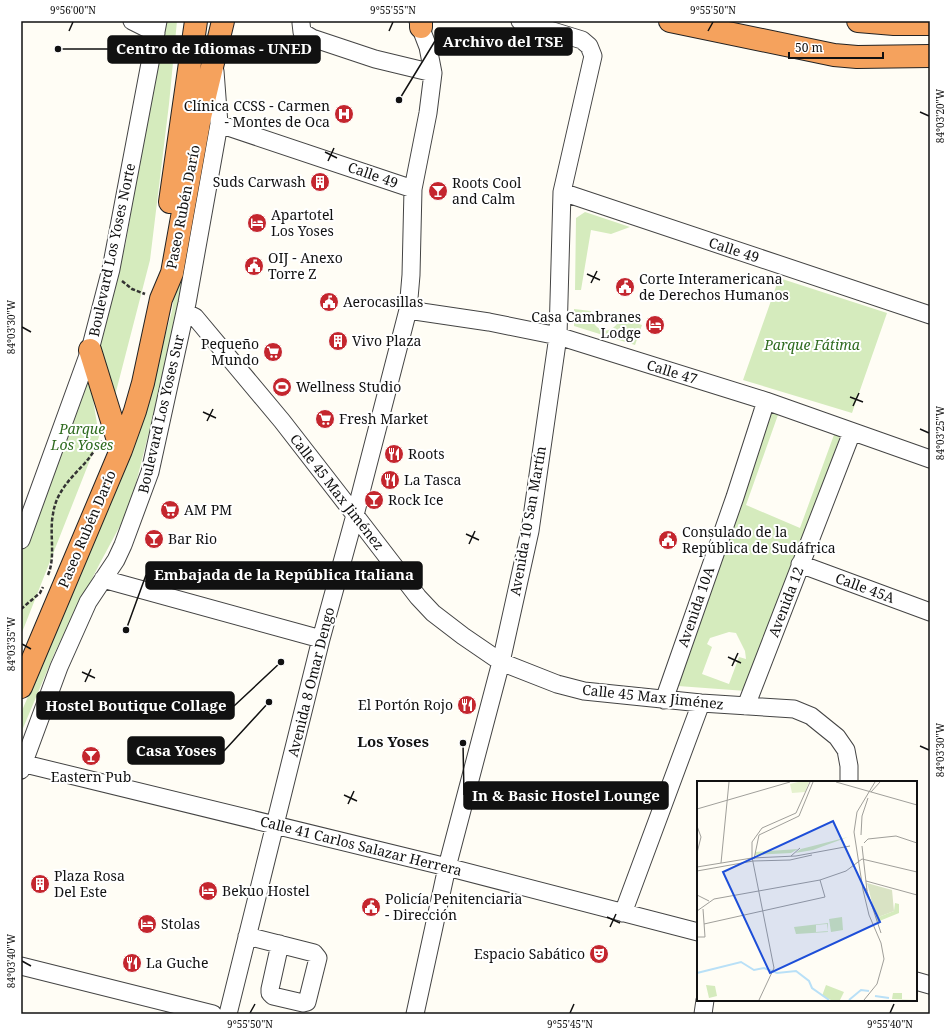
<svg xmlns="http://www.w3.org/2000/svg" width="951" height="1035" viewBox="0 0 951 1035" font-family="'Noto Serif',serif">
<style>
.green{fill:#d5ebbd;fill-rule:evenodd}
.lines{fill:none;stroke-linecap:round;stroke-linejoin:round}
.minor-casing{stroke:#444;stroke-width:19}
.highway-casing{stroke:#222;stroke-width:24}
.path{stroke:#333;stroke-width:2.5;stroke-dasharray:4 2;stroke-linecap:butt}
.minor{stroke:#fff;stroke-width:17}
.highway{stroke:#f5a25d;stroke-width:22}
.ticks{fill:none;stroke:#111;stroke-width:1.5}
.labels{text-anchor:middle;stroke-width:4;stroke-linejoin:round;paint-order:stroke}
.poi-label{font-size:14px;fill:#111;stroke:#fff;text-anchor:start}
.street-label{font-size:14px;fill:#111;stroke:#fff}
.park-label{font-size:14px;font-style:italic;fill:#2f6b1f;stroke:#fff}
.neighbourhood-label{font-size:15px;font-weight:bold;fill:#111;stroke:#fff}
.inset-river{fill:none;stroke:#b9e0f7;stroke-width:2}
.inset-road{fill:none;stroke:#a09f9a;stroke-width:1}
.view{fill:#1d4ed8;fill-opacity:0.15;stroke:#1d4ed8;stroke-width:2}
.inset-edge{fill:none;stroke:#111;stroke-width:2}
.leader{fill:none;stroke:#111;stroke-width:1.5}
.callout-dot{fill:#111;stroke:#fff;stroke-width:1.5}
.callout{fill:#111;stroke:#111;stroke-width:1.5}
.callout-label{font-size:15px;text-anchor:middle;font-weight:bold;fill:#fff}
.neatline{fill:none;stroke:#111;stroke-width:1.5}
.ticks-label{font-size:10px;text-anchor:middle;fill:#111}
</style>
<rect width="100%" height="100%" fill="#fffdf5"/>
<path class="green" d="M163,21H177L169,104L150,260L111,411L98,349L126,242Z
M213,85L204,164L180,310L133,495L121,524L100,563L55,652L21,733V713L137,438L172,311L184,220Z
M585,212L630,227L611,234L591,230L581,290H575L576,218Z
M779,278L887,313L852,413L743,380Z
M574,309L591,311C592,316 592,322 596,326C605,336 617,328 620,318L642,325L635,345L574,326Z
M89,373L99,437L21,635V554Z
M773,408L842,432L746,691L678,686ZM779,412L835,432L800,528L746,505ZM729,632L736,633L745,651L746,659L739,657L729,684L702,674L712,647L707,644L710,638Z"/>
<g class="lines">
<defs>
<path id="minor" d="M132,21L156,33
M301,23L302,32L312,38L375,59L433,73
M219,124L413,189
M562,192L930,315
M408,310L489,322L558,336L766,401L930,459
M185,312L195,317L282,421L355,515L418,597L433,613L463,636L501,662L557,684L584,691L701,703L794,709L811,716L837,737L846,750L849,766V782
M21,540L90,350L111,269L158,21
M800,564L930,612
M103,579L321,639
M664,700L735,497L766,401
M746,706L852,432
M21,763L447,867L698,932
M21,770L59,667L88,602L116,560L123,545L150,472L187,303L219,124L215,71
M623,913L701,703
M247,936L314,953L318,958L307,1002L303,1003L273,996L270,993V989L280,944
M21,966L213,1014
M916,981L930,985
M228,1014L321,639L355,515L408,310L411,275L413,189L428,113L433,73L428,47L418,21
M415,1014L447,867L501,662L530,531L558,336L562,192L593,56L589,46L582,40L520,21
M703,1014L705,1000"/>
<path id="highway" d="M670,21L834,55L857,57L930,56
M858,21L894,24H930
M421,27V21
M170,202L196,21
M90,350L121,450
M21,687L121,450L135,411L143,383L161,299L172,273L200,117L223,21"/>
</defs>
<use href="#minor" class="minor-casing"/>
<use href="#highway" class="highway-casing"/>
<path class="path" d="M122,281L132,289L145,294
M48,575C56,556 49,534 53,514C56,492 71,478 85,463C91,456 96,448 102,441
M21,609L40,593L43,587"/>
<use href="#minor" class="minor"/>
<use href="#highway" class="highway"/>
</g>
<path class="ticks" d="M69,31L73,22M389,31L393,22M708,31L713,22M920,112L929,116M325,152L337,158M328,161L334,148M587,274L600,280M591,283L597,271M22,327L31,332M850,397L863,402M853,406L859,393M203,412L216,418M207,421L213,409M920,429L929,433M466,534L479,540M469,544L475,531M22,644L31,649M728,657L741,663M732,666L738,653M82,672L95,678M85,682L91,669M920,746L929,750M344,795L357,801M348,804L354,791M607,917L620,923M610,927L616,914M22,961L31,966M250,1013L255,1004M570,1013L574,1004M890,1013L894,1004"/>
<defs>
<symbol id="hospital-disc" viewBox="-11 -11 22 22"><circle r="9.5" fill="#c4262e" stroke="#fff"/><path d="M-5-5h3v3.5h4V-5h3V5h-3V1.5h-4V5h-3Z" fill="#fff"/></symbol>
<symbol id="building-disc" viewBox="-11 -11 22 22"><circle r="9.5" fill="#c4262e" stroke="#fff"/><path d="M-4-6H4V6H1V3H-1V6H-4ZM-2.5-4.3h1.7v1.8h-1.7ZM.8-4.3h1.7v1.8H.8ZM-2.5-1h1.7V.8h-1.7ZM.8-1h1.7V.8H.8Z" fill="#fff"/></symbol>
<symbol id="bar-disc" viewBox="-11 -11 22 22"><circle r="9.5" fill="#c4262e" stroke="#fff"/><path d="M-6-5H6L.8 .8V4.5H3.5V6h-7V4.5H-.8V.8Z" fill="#fff"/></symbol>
<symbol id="hotel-disc" viewBox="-11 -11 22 22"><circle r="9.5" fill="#c4262e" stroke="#fff"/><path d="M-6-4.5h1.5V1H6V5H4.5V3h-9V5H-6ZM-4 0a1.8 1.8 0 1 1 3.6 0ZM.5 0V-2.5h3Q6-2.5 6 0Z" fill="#fff"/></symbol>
<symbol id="civic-disc" viewBox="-11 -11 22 22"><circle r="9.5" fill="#c4262e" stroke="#fff"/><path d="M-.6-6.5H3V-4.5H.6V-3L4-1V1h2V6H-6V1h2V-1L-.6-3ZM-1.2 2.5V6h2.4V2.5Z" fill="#fff"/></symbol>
<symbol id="supermarket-disc" viewBox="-11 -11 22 22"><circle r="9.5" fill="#c4262e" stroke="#fff"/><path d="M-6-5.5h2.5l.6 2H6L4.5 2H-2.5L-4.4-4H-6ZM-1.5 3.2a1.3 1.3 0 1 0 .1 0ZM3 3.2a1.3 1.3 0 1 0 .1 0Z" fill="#fff"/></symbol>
<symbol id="stadium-disc" viewBox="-11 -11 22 22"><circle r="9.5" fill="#c4262e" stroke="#fff"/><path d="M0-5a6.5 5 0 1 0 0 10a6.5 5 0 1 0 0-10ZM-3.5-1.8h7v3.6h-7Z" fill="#fff"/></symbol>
<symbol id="restaurant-disc" viewBox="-11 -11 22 22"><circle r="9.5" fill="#c4262e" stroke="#fff"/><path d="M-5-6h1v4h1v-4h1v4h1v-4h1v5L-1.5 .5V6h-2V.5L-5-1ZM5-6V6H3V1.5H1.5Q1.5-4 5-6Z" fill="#fff"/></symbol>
<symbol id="theatre-disc" viewBox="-11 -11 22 22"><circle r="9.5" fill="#c4262e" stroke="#fff"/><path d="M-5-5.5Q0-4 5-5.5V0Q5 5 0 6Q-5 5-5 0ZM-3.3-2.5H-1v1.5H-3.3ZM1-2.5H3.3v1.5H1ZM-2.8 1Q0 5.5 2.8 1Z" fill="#fff"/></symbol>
</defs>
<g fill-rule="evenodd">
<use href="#hospital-disc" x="333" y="103" width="22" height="22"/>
<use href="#building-disc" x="309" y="171" width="22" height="22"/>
<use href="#bar-disc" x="427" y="180" width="22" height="22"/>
<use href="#hotel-disc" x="246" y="212" width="22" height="22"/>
<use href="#civic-disc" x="243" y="255" width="22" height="22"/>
<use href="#civic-disc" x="614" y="276" width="22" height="22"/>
<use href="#civic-disc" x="318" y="291" width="22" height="22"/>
<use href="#hotel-disc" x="644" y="314" width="22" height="22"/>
<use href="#building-disc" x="327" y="330" width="22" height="22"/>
<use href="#supermarket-disc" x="262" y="341" width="22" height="22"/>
<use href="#stadium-disc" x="271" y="376" width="22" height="22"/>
<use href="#supermarket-disc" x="314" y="408" width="22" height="22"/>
<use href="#restaurant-disc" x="383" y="443" width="22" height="22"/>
<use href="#restaurant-disc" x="379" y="469" width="22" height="22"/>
<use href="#bar-disc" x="363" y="489" width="22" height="22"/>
<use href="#supermarket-disc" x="159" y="499" width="22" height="22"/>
<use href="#bar-disc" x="143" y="528" width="22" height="22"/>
<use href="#civic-disc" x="657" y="529" width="22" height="22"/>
<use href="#restaurant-disc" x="456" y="694" width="22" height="22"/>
<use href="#bar-disc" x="80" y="745" width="22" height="22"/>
<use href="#building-disc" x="29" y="873" width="22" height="22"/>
<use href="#hotel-disc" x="197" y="880" width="22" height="22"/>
<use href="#civic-disc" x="360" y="896" width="22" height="22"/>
<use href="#hotel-disc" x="136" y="913" width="22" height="22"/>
<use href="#theatre-disc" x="588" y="943" width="22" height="22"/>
<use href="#restaurant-disc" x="121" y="952" width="22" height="22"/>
</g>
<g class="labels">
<g class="poi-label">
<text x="330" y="111" text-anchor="end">Clínica CCSS - Carmen<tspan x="330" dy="16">- Montes de Oca</tspan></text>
<text x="306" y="187" text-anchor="end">Suds Carwash</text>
<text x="452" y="188">Roots Cool<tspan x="452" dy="16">and Calm</tspan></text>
<text x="271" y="220">Apartotel<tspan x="271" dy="16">Los Yoses</tspan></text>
<text x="268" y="263">OIJ - Anexo<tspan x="268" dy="16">Torre Z</tspan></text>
<text x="639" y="284">Corte Interamericana<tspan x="639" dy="16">de Derechos Humanos</tspan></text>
<text x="343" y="307">Aerocasillas</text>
<text x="641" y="322" text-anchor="end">Casa Cambranes<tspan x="641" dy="16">Lodge</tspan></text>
<text x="352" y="346">Vivo Plaza</text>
<text x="259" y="349" text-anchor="end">Pequeño<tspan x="259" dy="16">Mundo</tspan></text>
<text x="296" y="392">Wellness Studio</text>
<text x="339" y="424">Fresh Market</text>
<text x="408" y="459">Roots</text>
<text x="404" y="485">La Tasca</text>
<text x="388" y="505">Rock Ice</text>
<text x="184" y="515">AM PM</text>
<text x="682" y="537">Consulado de la<tspan x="682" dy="16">República de Sudáfrica</tspan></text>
<text x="168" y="544">Bar Rio</text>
<text x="453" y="710" text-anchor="end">El Portón Rojo</text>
<text x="91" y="782" text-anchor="middle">Eastern Pub</text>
<text x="54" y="881">Plaza Rosa<tspan x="54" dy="16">Del Este</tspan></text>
<text x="222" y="896">Bekuo Hostel</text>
<text x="385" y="904">Policía Penitenciaria<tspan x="385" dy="16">- Dirección</tspan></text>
<text x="161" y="929">Stolas</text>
<text x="585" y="959" text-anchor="end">Espacio Sabático</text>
<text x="146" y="968">La Guche</text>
</g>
<g class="street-label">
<text transform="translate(373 175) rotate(19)" y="5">Calle 49</text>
<text transform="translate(183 207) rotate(-79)" y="5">Paseo Rubén Darío</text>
<text transform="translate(112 250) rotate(-78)" y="5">Boulevard Los Yoses Norte</text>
<text transform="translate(734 250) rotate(18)" y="5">Calle 49</text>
<text transform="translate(672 372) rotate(17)" y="5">Calle 47</text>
<text transform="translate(161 414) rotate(-77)" y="5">Boulevard Los Yoses Sur</text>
<text transform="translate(337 492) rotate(52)" y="5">Calle 45 Max Jiménez</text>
<text transform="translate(528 521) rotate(-80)" y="5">Avenida 10 San Martín</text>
<text transform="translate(87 529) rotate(-67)" y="5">Paseo Rubén Darío</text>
<text transform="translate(865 588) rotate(20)" y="5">Calle 45A</text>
<text transform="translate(786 602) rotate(-69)" y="5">Avenida 12</text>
<text transform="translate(696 607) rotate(-71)" y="5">Avenida 10A</text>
<text transform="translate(311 682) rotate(-76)" y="5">Avenida 8 Omar Dengo</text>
<text transform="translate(653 697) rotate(6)" y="5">Calle 45 Max Jiménez</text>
<text transform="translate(361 846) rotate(14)" y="5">Calle 41 Carlos Salazar Herrera</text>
</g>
<g class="park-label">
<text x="812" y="350">Parque Fátima</text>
<text x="82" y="434">Parque<tspan x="82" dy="16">Los Yoses</tspan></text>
</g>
<g class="neighbourhood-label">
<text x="393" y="747">Los Yoses</text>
</g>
</g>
<g transform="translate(697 781)">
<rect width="220" height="220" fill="#fffdf5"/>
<path d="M151,56L116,69L98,72L104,68ZM101,68L94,72L58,74V71ZM198,122L202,123V132L180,141L179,137L197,130ZM145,136L146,149L134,151L132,138ZM131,142V151L99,153L97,146ZM130,143L131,150L119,151V144ZM9,204L18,205L20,215L12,217ZM129,204L147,211L143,219H134L125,215ZM196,212H205V218L220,219L195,218Z" fill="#d5ebbd" fill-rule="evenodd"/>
<path d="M170,102L195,109L197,130L179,137Z" fill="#d9e3c4"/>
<path d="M101,1H112L108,11L95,12L93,3Z" fill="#e6f2cf"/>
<path class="inset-river" d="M0,192L44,181L57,189L67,187L80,192L99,190L112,200L115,207L132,219M178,215L192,217M152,219L164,209L172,210"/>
<path class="inset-road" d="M139,1L220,24M174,11L183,1M0,28L93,1M0,45L4,56L0,72M164,54L165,35L171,17M167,62L171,58L199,55L220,62M165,65L170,110M94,75L103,67M57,78L62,54L102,35L116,1M24,82L32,1M0,86L55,77L99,75L153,65M0,90L56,80L93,79L115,74M169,100L220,114M169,107L184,152M0,114L12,120M0,130L17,118L123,99L149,90L165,78L220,91M7,143L128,116L123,99M0,156H8L6,128M62,219L77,187L55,76V61L65,47L99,32L113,1M167,219L180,203L187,178L184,162L172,134L166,109L157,51L160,31L178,1"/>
<path class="view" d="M136,40L183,141L73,192L26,91Z"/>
<rect width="220" height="220" class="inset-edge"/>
</g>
<path class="leader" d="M399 100L435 41M58 49L108 49M126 630L146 575M281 662L234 706M269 702L224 751M463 743L464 795"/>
<g class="callout-dot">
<circle cx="399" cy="100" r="4"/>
<circle cx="58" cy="49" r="4"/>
<circle cx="126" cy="630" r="4"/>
<circle cx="281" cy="662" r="4"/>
<circle cx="269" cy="702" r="4"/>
<circle cx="463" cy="743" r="4"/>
</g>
<g class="callout">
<rect x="435" y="28" width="137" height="27" rx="4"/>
<rect x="108" y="36" width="212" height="27" rx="4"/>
<rect x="146" y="562" width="276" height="27" rx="4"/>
<rect x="37" y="692" width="197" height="27" rx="4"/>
<rect x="128" y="737" width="96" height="27" rx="4"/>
<rect x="464" y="782" width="204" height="27" rx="4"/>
</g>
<g class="callout-label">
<text x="503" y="47">Archivo del TSE</text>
<text x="214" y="54">Centro de Idiomas - UNED</text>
<text x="284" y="580">Embajada de la República Italiana</text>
<text x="136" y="711">Hostel Boutique Collage</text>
<text x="176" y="756">Casa Yoses</text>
<text x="566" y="801">In &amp; Basic Hostel Lounge</text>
</g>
<rect width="951" height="1035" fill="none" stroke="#ffffff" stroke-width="44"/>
<path d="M789 52v6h94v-6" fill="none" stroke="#111111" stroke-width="2"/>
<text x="795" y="52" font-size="12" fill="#111111" stroke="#ffffff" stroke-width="3" paint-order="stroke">50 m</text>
<rect x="22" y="22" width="907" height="991" class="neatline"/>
<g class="ticks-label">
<text x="73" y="14">9°56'00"N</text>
<text x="393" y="14">9°55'55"N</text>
<text x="713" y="14">9°55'50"N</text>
<text transform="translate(940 116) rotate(-90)" y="4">84°03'20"W</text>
<text transform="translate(11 327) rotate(-90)" y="4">84°03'30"W</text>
<text transform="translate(940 433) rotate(-90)" y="4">84°03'25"W</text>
<text transform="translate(11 644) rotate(-90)" y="4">84°03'35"W</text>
<text transform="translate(940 750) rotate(-90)" y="4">84°03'30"W</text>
<text transform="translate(11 961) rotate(-90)" y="4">84°03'40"W</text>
<text x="250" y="1028">9°55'50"N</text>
<text x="570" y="1028">9°55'45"N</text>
<text x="890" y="1028">9°55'40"N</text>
</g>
</svg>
